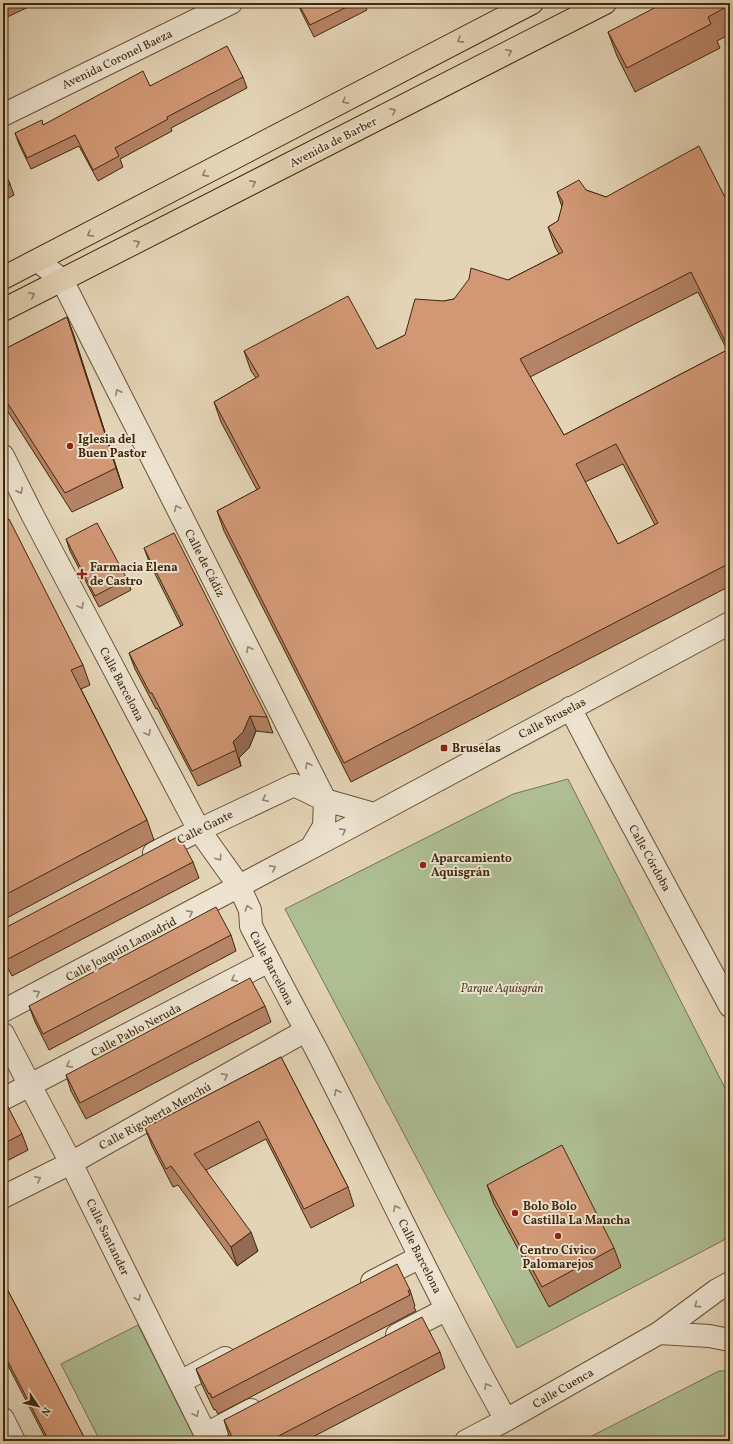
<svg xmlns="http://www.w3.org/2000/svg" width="733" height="1444" viewBox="0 0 733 1444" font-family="Vollkorn,serif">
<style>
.green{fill:#aebe93;stroke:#777450}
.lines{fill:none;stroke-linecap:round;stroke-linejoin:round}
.street-casing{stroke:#695438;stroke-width:24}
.primary-casing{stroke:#40290e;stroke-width:24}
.street{stroke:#ede3d0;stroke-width:22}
.primary{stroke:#e4d4b6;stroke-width:22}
.wall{fill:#b58365;stroke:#40290e;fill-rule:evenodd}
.shaded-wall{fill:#936a53;stroke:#40290e}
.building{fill:#d29876;stroke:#40290e;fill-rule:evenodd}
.oneway{stroke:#927e62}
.oneway2{stroke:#96866f}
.poi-dot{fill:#8f2418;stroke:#ede3d0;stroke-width:1.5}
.labels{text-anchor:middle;stroke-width:4;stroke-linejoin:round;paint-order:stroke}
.street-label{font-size:12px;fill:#40290e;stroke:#ede3d0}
.poi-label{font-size:12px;font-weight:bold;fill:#40290e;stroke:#ede3d0;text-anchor:start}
.park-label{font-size:12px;font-style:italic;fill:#564729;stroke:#ede3d0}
</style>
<rect width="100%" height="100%" fill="#e4d4b6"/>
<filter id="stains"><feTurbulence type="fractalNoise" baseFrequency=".005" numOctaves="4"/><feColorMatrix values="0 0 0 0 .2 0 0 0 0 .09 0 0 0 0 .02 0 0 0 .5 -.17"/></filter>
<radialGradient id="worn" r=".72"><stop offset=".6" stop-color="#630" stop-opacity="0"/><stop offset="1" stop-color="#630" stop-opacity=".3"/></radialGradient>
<path class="green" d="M568,779L730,1098V1233L724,1240L517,1348L285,909L513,794Z
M138,1325L196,1441H100L61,1364Z
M719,1371H730V1441H582Z"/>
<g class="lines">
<defs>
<path id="street" d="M3,115L231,3
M38,261L62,280L325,800
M3,456L33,516L199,830L239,886L250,910L251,926C272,967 294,1008 316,1049C380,1173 438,1299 506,1420
M570,708L601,767L730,1006
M311,848L324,826L325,800
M154,853L199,830L294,785L325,800L374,814
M3,1011L345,830L730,623
M3,1034L71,1163L209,1441
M3,1099L269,961
M3,1197L71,1163L305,1031
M372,1282L420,1257
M659,1333L709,1336L730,1340
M397,1335L447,1309
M180,1382L225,1358
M3,1419L14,1441
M206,1434L251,1410
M466,1441L506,1420L659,1333L717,1290L730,1283"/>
<path id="primary" d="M3,278L532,3
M3,310L605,3"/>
</defs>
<use href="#street" class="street-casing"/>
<use href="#primary" class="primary-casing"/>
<use href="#street" class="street"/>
<use href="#primary" class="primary"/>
</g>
<path class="wall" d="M3,3H37L3,19Z
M297,3H364L367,10L314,37Z
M730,3V34L717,41L720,48L635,92L617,56L608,32Z
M243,77L247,88L171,128L172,131L120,159L123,167L98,181L79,146L31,169L19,144L15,133L43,125L150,86Z
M3,169L10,184L14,195L3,201Z
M586,190L606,197L730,207V586L351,782L224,531L217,511L257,490L221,422L214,402L256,378L251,371L244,351L377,349L405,335L444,301L454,299L508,280L559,254L555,247L548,227L558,221L562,207L557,192ZM698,292L727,350L564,435L530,377ZM623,464L655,525L618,544L585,482Z
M67,317L74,336L123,488L72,512L3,404V350Z
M3,522L83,665L90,685L81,689L147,820L154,840L3,920Z
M66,539L127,579L131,590L99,607L70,551Z
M144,548L267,717L273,733L256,731L249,748L239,758L241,766L198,786L157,708L156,709L135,669L129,653L181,626L150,564Z
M193,862L199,878L12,976L3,958V929Z
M231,935L236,951L49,1050L35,1022L29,1006Z
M265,1006L271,1022L86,1119L71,1091L66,1075Z
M281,1057L348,1187L354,1206L311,1228L266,1139L206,1170L258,1251L237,1266L178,1185L173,1187L152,1146L145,1128Z
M3,1107L22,1134L28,1150L3,1163Z
M487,1185L614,1248L621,1267L549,1307L494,1204Z
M3,1281L86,1441H47L3,1356Z
M410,1290L415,1306L414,1307L416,1311L218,1414L215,1409L214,1410L202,1385L196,1369Z
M440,1352L445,1368L305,1441H232L229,1436L224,1420Z"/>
<path class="shaded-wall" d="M67,317L74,336L123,488L116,468Z
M250,716L256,731L249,748L239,758L241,766L233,742Z
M251,1232L258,1251L237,1266L231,1247Z"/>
<path class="building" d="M298,3H355L310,25Z
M664,3H730V5L708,17L711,24L627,68L608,32Z
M227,46L243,77L167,117L168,119L115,148L119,156L93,170L75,135L27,158L15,133L42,120L43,125L143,71L150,86Z
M699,146L730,207V563L344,763L217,511L260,488L214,402L259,376L244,351L348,296L377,349L405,335L415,299L444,301L454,299L469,279L471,268L508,280L563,252L548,227L558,221L563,202L557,192L579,180L586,190L606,197ZM691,272L729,349L564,435L520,359ZM616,444L658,523L618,544L576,464Z
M3,169L10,184L3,188Z
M67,317L116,468L65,493L3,396V350Z
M9,519L83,665L71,670L147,820L3,896V522Z
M97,523L127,579L95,596L66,539Z
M174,533L267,717L250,716L243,732L233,742L236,750L192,771L152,693H150L129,653L183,625L144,548Z
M179,836L193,862L6,960L3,953V929Z
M216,907L231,935L43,1034L29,1006Z
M250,978L265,1006L80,1103L66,1075Z
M281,1057L348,1187L304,1209L259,1121L194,1154L251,1232L231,1247L171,1166L166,1169L145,1128Z
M7,1105L22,1134L3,1144V1107Z
M562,1145L614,1248L542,1287L487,1185Z
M397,1264L410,1290L408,1291L410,1295L212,1398L210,1393L209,1394L196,1369Z
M3,1281L86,1441H49L3,1352Z
M422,1317L440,1352L269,1441H234L224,1420Z"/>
<defs><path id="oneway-chevron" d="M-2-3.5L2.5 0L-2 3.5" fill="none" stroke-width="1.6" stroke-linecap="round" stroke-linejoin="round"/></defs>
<g class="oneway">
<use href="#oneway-chevron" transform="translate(460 40) rotate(152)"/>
<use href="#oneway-chevron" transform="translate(509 52) rotate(-27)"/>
<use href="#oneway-chevron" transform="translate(345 101) rotate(152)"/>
<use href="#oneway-chevron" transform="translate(393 111) rotate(-27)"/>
<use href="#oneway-chevron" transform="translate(205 174) rotate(152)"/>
<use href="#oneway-chevron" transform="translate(253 183) rotate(-27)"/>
<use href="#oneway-chevron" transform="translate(90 234) rotate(152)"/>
<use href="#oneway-chevron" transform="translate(137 243) rotate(-26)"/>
<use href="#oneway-chevron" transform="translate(32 295) rotate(-27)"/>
</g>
<g class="oneway2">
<use href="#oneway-chevron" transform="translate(118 392) rotate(-117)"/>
<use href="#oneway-chevron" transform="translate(20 491) rotate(64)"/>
<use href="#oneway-chevron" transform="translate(177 508) rotate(-117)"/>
<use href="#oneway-chevron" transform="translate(81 606) rotate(62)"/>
<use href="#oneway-chevron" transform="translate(249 649) rotate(-117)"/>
<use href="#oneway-chevron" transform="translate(148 733) rotate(62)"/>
<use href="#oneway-chevron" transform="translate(308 765) rotate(-117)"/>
<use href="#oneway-chevron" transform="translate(265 799) rotate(155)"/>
<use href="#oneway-chevron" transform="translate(343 831) rotate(-28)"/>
<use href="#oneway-chevron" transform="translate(219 858) rotate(55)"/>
<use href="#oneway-chevron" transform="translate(273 868) rotate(-28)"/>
<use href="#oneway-chevron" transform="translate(248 908) rotate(-108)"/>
<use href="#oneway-chevron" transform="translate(190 913) rotate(-28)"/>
<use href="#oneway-chevron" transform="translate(234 979) rotate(152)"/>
<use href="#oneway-chevron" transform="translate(37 993) rotate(-28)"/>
<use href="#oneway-chevron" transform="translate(69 1065) rotate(152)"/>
<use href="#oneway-chevron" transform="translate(225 1076) rotate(-29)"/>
<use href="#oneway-chevron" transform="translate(337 1092) rotate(-117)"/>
<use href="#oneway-chevron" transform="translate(38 1179) rotate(-27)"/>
<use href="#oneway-chevron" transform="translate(396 1208) rotate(-117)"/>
<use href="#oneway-chevron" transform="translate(138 1298) rotate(64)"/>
<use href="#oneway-chevron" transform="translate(697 1305) rotate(144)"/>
<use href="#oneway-chevron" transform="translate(487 1386) rotate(-119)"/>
<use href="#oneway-chevron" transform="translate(196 1414) rotate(63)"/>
</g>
<g class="poi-dot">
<circle cx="70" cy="446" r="4"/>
<path d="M80 568h4v4h4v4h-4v4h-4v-4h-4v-4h4z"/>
<rect x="440" y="744" width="8" height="8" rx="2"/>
<circle cx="423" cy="865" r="4"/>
<circle cx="515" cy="1213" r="4"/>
<circle cx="558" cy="1236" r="4"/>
</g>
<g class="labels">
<g class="street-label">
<text transform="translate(117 59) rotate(-26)" y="4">Avenida Coronel Baeza</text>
<text transform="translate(333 142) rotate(-27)" y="4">Avenida de Barber</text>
<text transform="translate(205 563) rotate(63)" y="4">Calle de Cádiz</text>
<text transform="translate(122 684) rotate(62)" y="4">Calle Barcelona</text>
<text transform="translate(552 718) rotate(-28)" y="4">Calle Bruselas</text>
<text transform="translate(205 827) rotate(-27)" y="4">Calle Gante</text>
<text transform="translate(650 858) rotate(61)" y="4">Calle Córdoba</text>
<text transform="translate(121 949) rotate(-28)" y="4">Calle Joaquín Lamadrid</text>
<text transform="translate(272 968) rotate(62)" y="4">Calle Barcelona</text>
<text transform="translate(136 1030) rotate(-28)" y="4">Calle Pablo Neruda</text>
<text transform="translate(155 1116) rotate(-29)" y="4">Calle Rigoberta Menchú</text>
<text transform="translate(108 1237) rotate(64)" y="4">Calle Santander</text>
<text transform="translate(420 1256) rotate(63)" y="4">Calle Barcelona</text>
<text transform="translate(563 1388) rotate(-30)" y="4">Calle Cuenca</text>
</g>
<g class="poi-label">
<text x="78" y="443">Iglesia del<tspan x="78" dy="14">Buen Pastor</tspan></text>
<text x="90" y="571">Farmacia Elena<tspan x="90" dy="14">de Castro</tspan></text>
<text x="452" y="752">Bruselas</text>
<text x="431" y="862">Aparcamiento<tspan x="431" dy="14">Aquisgrán</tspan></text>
<text x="523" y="1210">Bolo Bolo<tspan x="523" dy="14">Castilla La Mancha</tspan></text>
<text x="558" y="1254" text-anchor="middle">Centro Cívico<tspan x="558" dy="14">Palomarejos</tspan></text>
</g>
<g class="park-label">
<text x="502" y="992">Parque Aquisgrán</text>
</g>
</g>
<rect width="733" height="1444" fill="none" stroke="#e4d4b6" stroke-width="16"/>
<rect x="4" y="4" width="725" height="1436" fill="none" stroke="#40290e" stroke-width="2"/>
<rect x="8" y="8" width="717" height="1428" fill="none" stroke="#40290e"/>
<g transform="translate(38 1406) rotate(125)" stroke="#ede3d0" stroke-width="3" paint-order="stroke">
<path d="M0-3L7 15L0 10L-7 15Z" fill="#40290e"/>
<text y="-6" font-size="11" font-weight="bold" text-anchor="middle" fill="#40290e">N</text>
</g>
<rect width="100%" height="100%" filter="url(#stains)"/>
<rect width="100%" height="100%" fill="url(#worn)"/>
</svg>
